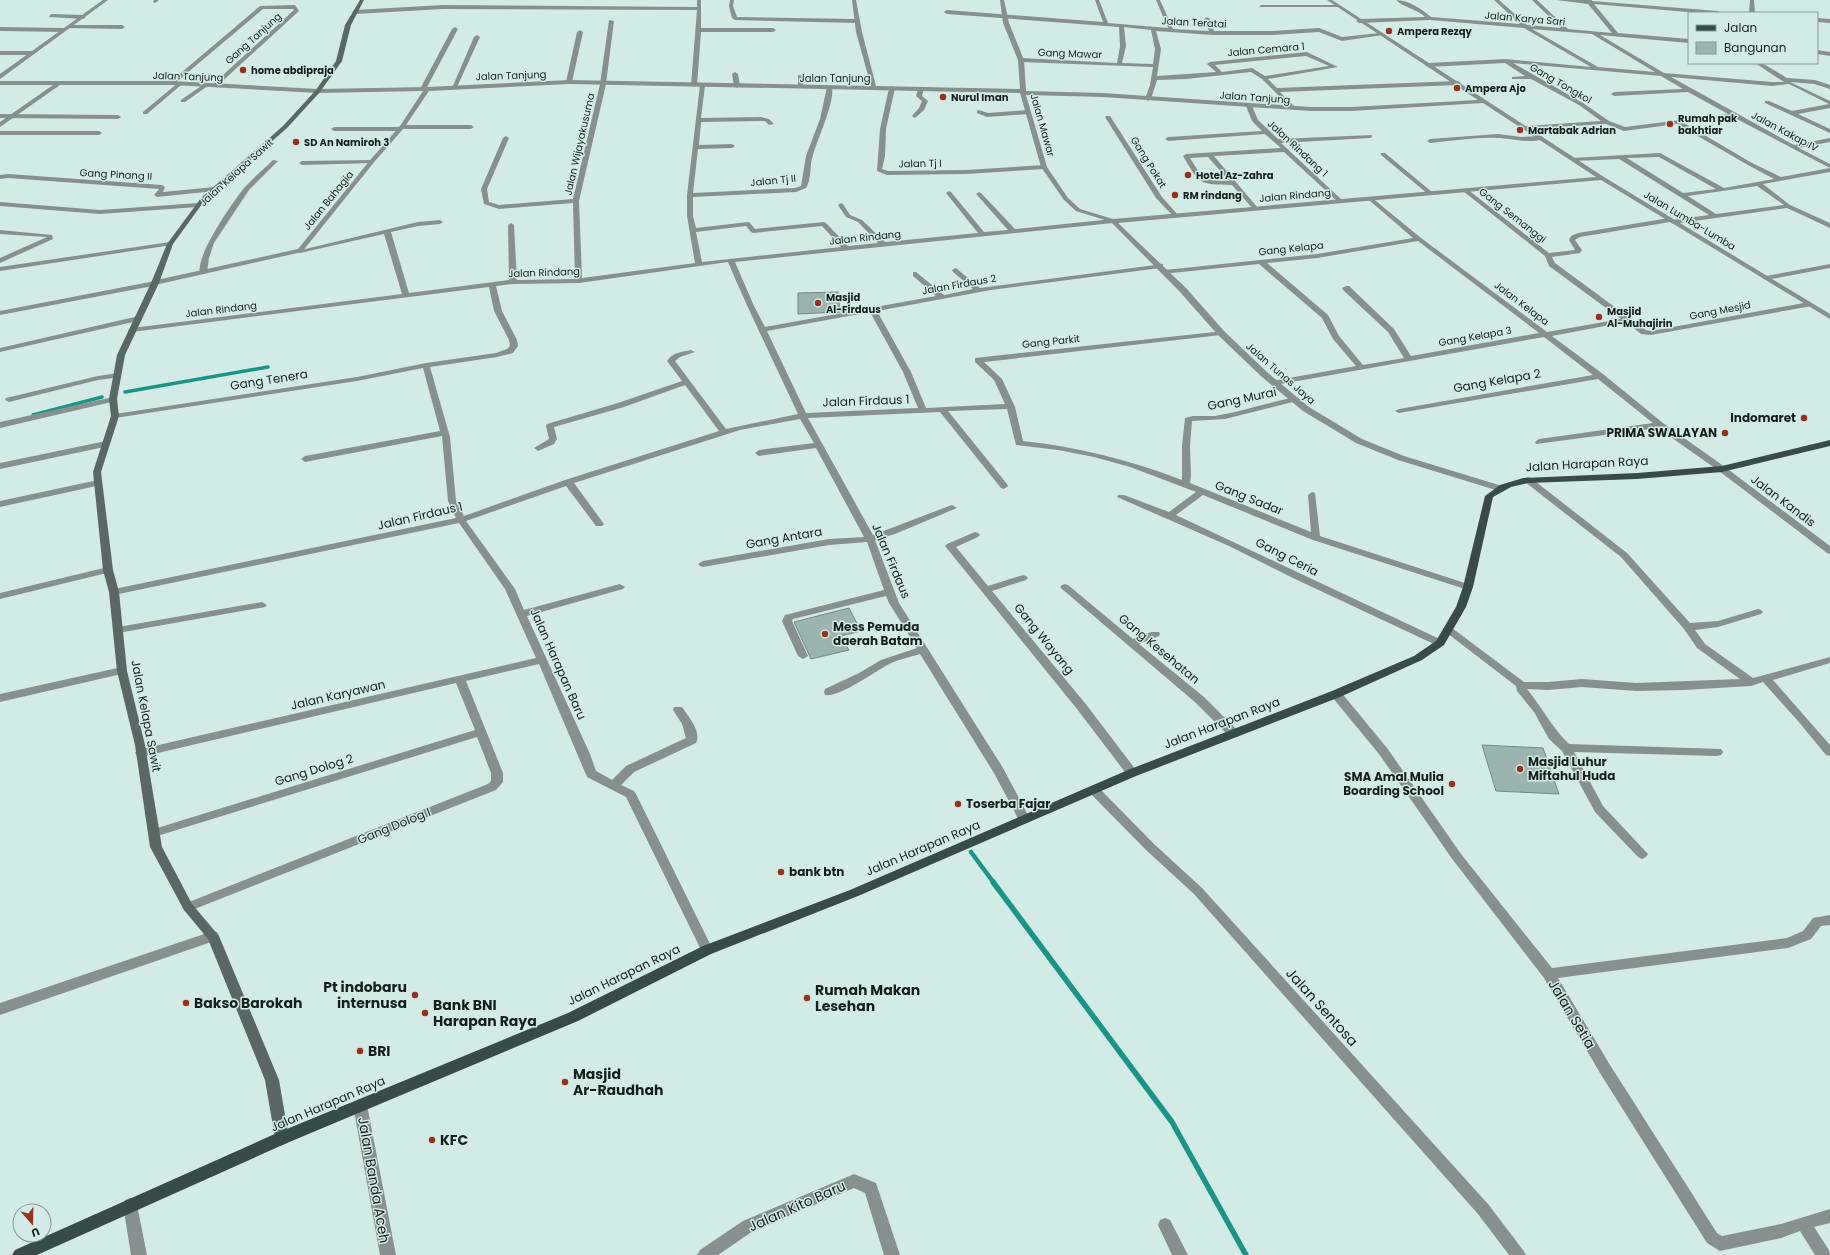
<svg xmlns="http://www.w3.org/2000/svg" width="1830" height="1255" viewBox="0 0 1830 1255" font-family="Poppins,sans-serif">
<style>
.lines{fill:none;stroke-linecap:round;stroke-linejoin:round}
.stream-far2{stroke:#1b9488;stroke-width:3.5}
.stream-far1{stroke:#1b9488;stroke-width:4.5}
.stream{stroke:#1b9488;stroke-width:5.5}
.building{fill:#9cb4b0;stroke:#738985}
.minor{fill:#86908e;fill-rule:evenodd}
.tertiary{fill:#86908e;fill-rule:evenodd}
.secondary{fill:#596765;fill-rule:evenodd}
.primary{fill:#394b48;fill-rule:evenodd}
.poi-dot{fill:#99311a;stroke:#d2ebe7;stroke-width:1.5}
.labels{text-anchor:middle;stroke-width:3;stroke-linejoin:round;paint-order:stroke}
.far-street-label{font-size:10px;fill:#151e1d;stroke:#d2ebe7}
.far-poi-label{font-size:10px;font-weight:bold;fill:#151e1d;stroke:#d2ebe7;text-anchor:start}
.street-label{font-size:12px;fill:#151e1d;stroke:#d2ebe7}
.poi-label{font-size:12px;font-weight:bold;fill:#151e1d;stroke:#d2ebe7;text-anchor:start}
.near-poi-label{font-size:14px;font-weight:bold;fill:#151e1d;stroke:#d2ebe7;text-anchor:start}
.near-street-label{font-size:14px;fill:#151e1d;stroke:#d2ebe7}
</style>
<rect width="100%" height="100%" fill="#d2ebe7"/>
<g class="lines">
<path class="stream-far2" d="M125,392L268,367
M33,415L102,397"/>
<path class="stream-far1" d="M971,852L994,883"/>
<path class="stream" d="M993,882L1172,1122L1246,1255"/>
</g>
<path class="building" d="M838,292L840,312L798,314V293Z
M849,608L861,631L841,636L849,650L811,659L794,622Z
M1482,745L1543,748L1559,794L1496,791Z"/>
<g class="lines">
<path class="minor" d="M154,0H159L155,3L153,2Z
M697,0H701V28H773L776,30L773,32H701L697,85L694,87L691,85L697,10L443,9L355,14L352,12L355,10L443,5L697,7Z
M730,0H734L733,6L737,17L857,19L860,21L857,23L735,20L732,18L729,6Z
M1095,0H1099L1108,23L1168,28L1156,0H1160L1173,29L1209,31L1204,19L1207,17L1210,19L1214,31H1272L1319,28L1342,37L1380,33L1383,35L1342,41L1319,32L1272,35H1212L1156,31L1161,49L1157,76L1216,72L1207,64L1210,62L1307,52L1338,67L1268,79L1277,88L1458,81L1461,83L1458,85L1280,92L1295,107V109L1293,110L1262,79L1251,72L1186,79L1157,80L1151,99L1148,101L1145,99L1150,85L1153,67L1021,62L1018,60L1021,58L1117,63L1120,46L1119,27L947,14L944,12L947,10L1103,22ZM1124,27L1151,30L1155,49L1153,64L1122,63L1126,46ZM1306,56L1329,66L1265,76L1252,68L1222,72L1215,65Z
M1396,0C1408,0 1422,9 1431,17L1520,24L1494,0H1499L1527,25L1561,28L1532,0H1537L1568,29L1612,33L1588,4L1556,0H1592V1L1718,11L1721,13H1699L1594,4L1618,33L1689,39V43L1600,35L1664,73L1772,82H1784L1755,63H1762L1787,78L1815,80L1830,85V89L1814,84L1790,82L1830,101V108L1798,114L1830,129V133L1765,103V101H1769L1792,111L1829,104L1789,84L1772,86L1671,77L1794,145L1830,138V142L1799,148L1830,164V168L1733,117L1684,123L1752,163L1781,177L1830,168V172L1763,184L1790,205L1830,223V228L1787,208L1673,224L1670,222L1580,237L1575,240L1582,250L1580,253L1552,257L1555,263L1646,330L1651,331L1809,302L1813,304L1812,306L1651,335L1641,334L1626,322L1552,336L1603,374L1663,423L1725,467L1830,546V554L1827,553L1719,471L1658,428L1536,444L1535,442L1539,439L1653,423L1598,379L1399,413L1395,411L1399,409L1593,375L1544,337L1275,385H1272V381L1356,366L1333,339L1322,318L1259,264L1162,274L1161,272L1165,270L1317,254L1413,238L1369,200L1368,199L1371,197L1421,238L1547,332L1621,319L1549,266L1545,256L1463,191V189H1467L1549,253L1575,250L1569,240L1571,236L1578,233L1669,218L1672,220L1709,215L1619,159L1574,161L1572,160V158L1660,153L1724,188L1774,179L1748,165L1677,124L1624,131L1606,124L1524,129V127L1526,126L1601,121L1579,105L1531,79H1512V77L1525,76L1505,63L1428,67L1425,65L1428,63L1505,59L1591,67L1524,28L1430,20L1359,23L1356,21L1359,19L1425,17C1417,9 1404,8 1396,0ZM1532,29L1592,34L1655,72L1598,67ZM1513,63L1661,76L1683,89L1614,92L1611,94L1614,96L1688,92L1728,114L1625,127L1609,121L1583,103ZM1659,157L1716,189L1683,193L1627,158ZM1757,186L1784,205L1716,214L1688,196ZM1418,241L1539,333L1411,356L1394,329L1349,286H1346L1342,288L1343,290L1388,332L1404,358L1363,365L1339,336L1328,315L1267,263L1317,258Z
M1750,0H1754L1755,13H1749Z
M295,5L299,11L216,87L211,86L294,10L293,9H263L174,84L169,83L260,6Z
M1261,5H1338L1340,6L1338,7H1259Z
M51,14L83,15L86,17L83,19L49,17Z
M1817,18L1830,19V23L1817,22Z
M609,20L614,21L606,84L579,201L582,278L695,263L687,216V195L700,85L705,86L701,118L761,117L769,119L774,124L769,125L765,121H761L701,122L699,145L732,144L735,146L732,148L698,149L693,193L795,188L801,186L806,156L820,119L827,87L832,86C835,103 818,137 813,155C809,166 812,178 806,188L796,192L693,197V216L696,228L748,222L750,223L755,229L824,222L826,223L848,246L878,243L858,222L846,217L838,205L841,203L843,204L850,215L862,220L885,242L978,233L946,193L949,191L951,192L984,232L1008,230L977,195L976,194L979,192L981,193L1015,229L1113,219L1116,221L1113,223L735,262L754,306L765,327L936,296L913,276V272H916L944,295L973,289L953,272L952,270L956,268L980,288L1163,264V268H1160L991,290L877,311L911,372L926,408L1005,404L994,380L975,362V358L1224,331L1225,333L1221,335L984,362L1002,379L1015,407L1023,441C1078,447 1130,460 1182,480V446L1185,418L1193,416H1215L1235,412L1294,397H1297V401L1225,419L1192,421L1190,446L1191,476L1190,483L1311,532L1308,495L1312,492L1315,493L1320,536L1471,585L1473,587L1471,589H1465L1313,540L1203,495L1176,515L1444,641L1445,643L1444,645H1436L1295,579L1229,546L1117,497L1118,495H1124L1169,512L1196,492L1130,467L1094,457L1058,450L1016,445L1007,409L948,411L1007,484L1008,486L1004,489L1001,488L940,412L808,418L873,535L949,506L952,505L957,508L895,534L875,540L899,603L1003,768L1030,819L1028,822L1024,823L1020,822L994,773L920,654C910,657 897,660 887,665C875,672 838,698 825,695L824,692L825,689L859,673L881,660L917,648L889,603L886,596L793,619L792,621L808,656L803,659L798,656L782,621L785,615L884,590L867,542L829,545L703,567L700,566L698,564L703,561L829,539L864,537L816,448L759,456L755,453L759,450L814,443L800,419L740,430L574,483L604,524L602,526H596L566,486L466,521L515,589L524,610L620,584L625,587L623,589L527,616L590,754L596,771L612,780L626,766L686,738L682,724L673,710L674,707H682C688,716 702,732 696,743L634,772L621,785L634,791L636,794L713,950L711,954L707,955L703,954L626,797L587,777L539,664L466,681L503,773V782L496,790L192,910L188,912L184,910L182,907L184,904L488,784L491,781V773L477,737L154,837L150,836L148,833L150,830L154,829L475,730L456,683L141,757L137,756L135,753L137,750L536,658L505,589L459,523L114,595L109,592L114,589L456,518L448,501L442,436L305,462L301,459L305,456L440,431L423,368L357,381L115,418L111,416L115,414L357,377L426,363L496,353L507,349L510,346L509,340L494,311L489,287L132,332L128,330L132,328L402,294L384,234L300,253L297,251L418,222L440,220L443,222L440,224L418,226L391,232L409,293L509,280L508,225L511,223L514,225L517,280L575,279L573,203L499,209L484,204L481,189L503,138L506,136L509,138L487,189L489,202L499,205L573,199L600,84ZM746,226L751,232L753,233L822,226L841,247L702,262L696,232ZM728,262C750,314 775,364 798,414L726,429L675,361L680,357L695,352L691,350C682,352 673,352 667,361L682,381L618,403L547,424L546,426L549,439L534,448L538,451L554,444L557,439L554,427L624,407L685,385L719,431L565,480L464,516L456,501L450,437L430,367L497,357L513,353L518,346L517,340L502,311L496,286L513,284L579,283ZM870,312L903,372L918,408L806,413L767,331Z
M69,25H122L125,27L122,29L67,28Z
M0,27L63,28L66,30L63,32L0,31Z
M455,27L458,29L426,89L421,90L420,89L452,29Z
M580,30L583,32L572,82L569,84L566,82L577,32Z
M477,35L480,37L457,87L452,88L474,37Z
M1817,50L1830,52V56L1817,54Z
M0,51H32L35,53L32,55H0Z
M735,72L738,74L740,86L737,88L734,86L732,74Z
M798,75L803,76V88L798,87Z
M179,82L182,84L181,85L147,114H143V112Z
M204,84L209,85L185,102H181V100Z
M892,86L895,88L886,129L885,156L882,169L888,171L966,170L1044,165L1047,167L1044,169L966,174L887,175L877,171L880,129L889,88Z
M921,87L924,89L922,96L928,101L924,110L915,118L912,116L919,108L922,101L916,96L918,89Z
M1249,104L1252,106L1258,120L1278,139L1372,135V137L1370,138L1281,143L1342,200V202H1338L1284,152L1214,156L1257,207L1258,208L1255,210L1253,209L1232,185C1199,184 1200,185 1183,156L1186,154L1281,148L1265,134L1168,141L1165,139L1168,137L1262,131L1252,121L1246,106ZM1208,157L1229,181C1202,180 1204,180 1190,158Z
M979,110L988,113L1028,110L1031,112L1028,114L987,117L977,113V111Z
M0,114L118,115L121,117L118,119L0,118Z
M1106,116H1110L1162,197L1178,215V217H1174L1156,198L1105,117Z
M402,125H471L474,127L471,129H402L399,131H334L331,129L334,127H399Z
M0,131H99L102,133L99,135H0Z
M1498,134L1521,137L1541,136L1544,138C1534,145 1510,138 1498,138C1476,137 1452,141 1430,143L1427,141L1430,139Z
M1381,153H1385L1432,192V194H1428L1381,155Z
M273,160L278,161L249,190L214,243L209,258L207,272L200,274C195,256 232,203 244,188C253,178 264,169 273,160Z
M371,160L373,161V163L302,165L299,163L302,161Z
M8,174L162,185L165,187L163,192L215,187L218,189L215,191L157,197L154,195L159,189L8,178L0,179V175Z
M0,202L100,210L198,203L201,205L198,207L100,214L0,206Z
M0,230L52,235L53,239L0,263V258L47,237L0,234Z
M170,242L173,244L172,245L0,271V267Z
M1830,264V268L1766,280L1762,278L1766,276Z
M155,281H158V285L0,315V311Z
M139,316H142V320L0,352V348Z
M118,373H121V377L98,380L9,402L5,400L6,398L98,376Z
M113,397L117,399L116,401L0,428V422Z
M106,441L109,442V446L0,469V463Z
M1528,477L1531,478L1627,553L1690,623L1718,621L1758,609L1761,610L1763,612L1761,614L1718,627L1695,630L1705,644L1753,678L1830,657V663L1773,680L1830,745V756L1826,755L1798,721L1763,682L1751,686L1684,690L1636,691L1582,687L1548,690L1527,689C1542,707 1552,728 1569,744L1721,749L1723,752L1721,755L1717,756L1574,752L1603,806L1648,854L1646,857L1642,859L1638,857L1595,812L1562,751L1549,739L1534,712L1517,691L1516,686L1443,630L1444,628H1452L1524,682H1548L1582,679L1636,683L1740,679L1697,648L1684,629L1621,557L1525,482L1524,480L1525,478Z
M98,480L101,481L102,483L101,485L0,507V501Z
M975,532L978,533L980,535L978,537L956,547L988,586L1023,575L1026,576L1028,578L1026,580L992,591L1085,703L1136,770L1138,773L1136,776H1128L1077,709L945,546L947,544Z
M108,567L113,570L111,572L0,599V593Z
M1065,584L1068,585L1133,639L1151,632H1159L1160,634L1159,636L1139,644L1204,697L1238,731L1239,734L1238,737H1230L1196,703L1062,589L1060,587L1062,585Z
M262,602L267,605L265,607L118,633L113,630L118,627Z
M122,667L126,669L127,671L126,673L0,702V694Z
M1336,690L1340,691L1387,748L1461,854L1552,968L1787,938L1803,931L1813,918L1830,915V925L1821,926L1811,939L1788,948L1558,978L1610,1065L1717,1233L1722,1236L1781,1224L1830,1209V1223L1814,1227L1829,1250L1830,1255H1815L1800,1231L1781,1238L1720,1251L1707,1243L1600,1073L1544,978L1453,860L1379,754L1332,697L1331,694Z
M1094,786L1098,787L1154,844L1202,888L1488,1204L1523,1250L1526,1255H1509L1478,1214L1194,894L1146,850L1090,793L1088,790L1090,787Z
M213,931L217,932L219,936L217,940L0,1015V1003Z
M854,1174L876,1183L900,1255H884L865,1193L854,1188L753,1231L718,1255H697L700,1250L743,1221Z
M130,1198L135,1200L137,1205L147,1255H131L123,1205L125,1200Z
M1165,1218L1170,1220L1188,1255H1172L1158,1225L1160,1220Z"/>
<path class="tertiary" d="M103,0H108L0,79V74Z
M852,0H856L862,32L876,86L1020,89L1018,60L1003,23L1000,0H1004L1009,23L1024,60L1026,91L1103,93L1311,107H1351L1478,100L1327,0H1332L1604,177L1830,314V319L1601,180L1118,223L1186,288L1224,331L1268,373L1309,407L1362,439L1404,456L1502,486L1503,488L1499,491L1398,460L1356,443L1303,411L1262,377L1218,335L1180,292L1111,222L1076,211L1064,200L1041,167L1020,93L569,84L429,91L404,128L375,161L302,252L155,285H152V281L298,249L371,159L400,126L423,91L318,93L172,85H60L0,127V122L53,85H0V81H172L318,89L427,87L569,80L871,86L856,32ZM1026,95L1103,97L1311,111H1351L1483,103L1596,177L1113,219L1080,209L1068,198L1047,167Z
M360,1099L365,1101L367,1105L396,1255H380L353,1105L355,1101Z"/>
<path class="secondary" d="M360,0H364L351,25L342,61L320,92L287,128L205,200L173,244L159,283L125,355L117,399L119,416L101,472L113,570L119,592L127,671L145,745L162,847L192,904L219,936L279,1080L289,1138L287,1143L282,1145L277,1143L275,1138L265,1080L208,939L184,910L150,847L135,745L117,671L109,592L103,570L93,472L111,416L109,399L117,355L151,283L167,244L201,198L283,126L316,90L336,61L345,25Z"/>
<path class="primary" d="M1830,440V446L1722,472L1637,479L1528,483L1511,487L1493,497L1473,587L1466,607L1444,645L1422,660L1340,697L1136,776L858,896L711,954L578,1021L287,1143L37,1255H12L15,1250L277,1133L568,1013L703,946L850,890L1128,770L1332,691L1414,656L1436,641L1456,607L1463,587L1485,496L1500,485L1523,478L1637,473L1722,466Z"/>
</g>
<g class="poi-dot">
<circle cx="1389" cy="31" r="4"/>
<circle cx="243" cy="70" r="4"/>
<circle cx="1457" cy="88" r="4"/>
<circle cx="943" cy="97" r="4"/>
<circle cx="1670" cy="124" r="4"/>
<circle cx="1520" cy="130" r="4"/>
<circle cx="296" cy="142" r="4"/>
<circle cx="1188" cy="175" r="4"/>
<circle cx="1175" cy="195" r="4"/>
<circle cx="818" cy="303" r="4"/>
<circle cx="1599" cy="317" r="4"/>
<circle cx="1804" cy="418" r="4"/>
<circle cx="1725" cy="433" r="4"/>
<circle cx="825" cy="634" r="4"/>
<circle cx="1520" cy="769" r="4"/>
<circle cx="1452" cy="784" r="4"/>
<circle cx="958" cy="804" r="4"/>
<circle cx="781" cy="872" r="4"/>
<circle cx="415" cy="995" r="4"/>
<circle cx="807" cy="998" r="4"/>
<circle cx="186" cy="1003" r="4"/>
<circle cx="425" cy="1013" r="4"/>
<circle cx="360" cy="1051" r="4"/>
<circle cx="565" cy="1082" r="4"/>
<circle cx="432" cy="1140" r="4"/>
</g>
<g class="labels">
<g class="far-street-label">
<text transform="translate(1525 18) rotate(5)" y="4">Jalan Karya Sari</text>
<text transform="translate(1194 22) rotate(3)" y="4">Jalan Teratai</text>
<text transform="translate(253 38) rotate(-42)" y="4">Gang Tanjung</text>
<text transform="translate(1266 49) rotate(-5)" y="4">Jalan Cemara 1</text>
<text transform="translate(1070 53) rotate(2)" y="4">Gang Mawar</text>
<text transform="translate(511 75) rotate(-2)" y="4">Jalan Tanjung</text>
<text transform="translate(188 76) rotate(2)" y="4">Jalan Tanjung</text>
<text x="835" y="82">Jalan Tanjung</text>
<text transform="translate(1561 83) rotate(30)" y="4">Gang Tongkol</text>
<text transform="translate(1255 97) rotate(4)" y="4">Jalan Tanjung</text>
<text transform="translate(1043 125) rotate(74)" y="4">Jalan Mawar</text>
<text transform="translate(1785 131) rotate(28)" y="4">Jalan Kakap IV</text>
<text transform="translate(579 144) rotate(-77)" y="4">Jalan Wijayakusuma</text>
<text transform="translate(1298 148) rotate(43)" y="4">Jalan Rindang 1</text>
<text transform="translate(1149 162) rotate(58)" y="4">Gang Pokat</text>
<text transform="translate(920 163) rotate(-1)" y="4">Jalan Tj I</text>
<text transform="translate(236 172) rotate(-42)" y="4">Jalan Kelapa Sawit</text>
<text transform="translate(116 174) rotate(3)" y="4">Gang Pinang II</text>
<text transform="translate(773 180) rotate(-6)" y="4">Jalan Tj II</text>
<text transform="translate(1295 195) rotate(-5)" y="4">Jalan Rindang</text>
<text transform="translate(328 200) rotate(-51)" y="4">Jalan Bahagia</text>
<text transform="translate(1513 215) rotate(38)" y="4">Gang Semanggi</text>
<text transform="translate(1690 220) rotate(31)" y="4">Jalan Lumba-Lumba</text>
<text transform="translate(865 237) rotate(-6)" y="4">Jalan Rindang</text>
<text transform="translate(1291 248) rotate(-6)" y="4">Gang Kelapa</text>
<text transform="translate(544 272) rotate(-2)" y="4">Jalan Rindang</text>
<text transform="translate(959 284) rotate(-10)" y="4">Jalan Firdaus 2</text>
<text transform="translate(1522 303) rotate(37)" y="4">Jalan Kelapa</text>
<text transform="translate(221 309) rotate(-7)" y="4">Jalan Rindang</text>
<text transform="translate(1720 310) rotate(-11)" y="4">Gang Mesjid</text>
<text transform="translate(1475 336) rotate(-10)" y="4">Gang Kelapa 3</text>
<text transform="translate(1051 341) rotate(-6)" y="4">Gang Parkit</text>
<text transform="translate(1281 373) rotate(41)" y="4">Jalan Tunas Jaya</text>
</g>
<g class="far-poi-label">
<text x="1397" y="35">Ampera Rezqy</text>
<text x="251" y="74">home abdipraja</text>
<text x="1465" y="92">Ampera Ajo</text>
<text x="951" y="101">Nurul Iman</text>
<text x="1678" y="122">Rumah pak<tspan x="1678" dy="12">bakhtiar</tspan></text>
<text x="1528" y="134">Martabak Adrian</text>
<text x="304" y="146">SD An Namiroh 3</text>
<text x="1196" y="179">Hotel Az-Zahra</text>
<text x="1183" y="199">RM rindang</text>
<text x="826" y="301">Masjid<tspan x="826" dy="12">Al-Firdaus</tspan></text>
<text x="1607" y="315">Masjid<tspan x="1607" dy="12">Al-Muhajirin</tspan></text>
</g>
<g class="street-label">
<text transform="translate(269 380) rotate(-9)" y="4">Gang Tenera</text>
<text transform="translate(1497 381) rotate(-10)" y="4">Gang Kelapa 2</text>
<text transform="translate(1242 399) rotate(-12)" y="4">Gang Murai</text>
<text transform="translate(866 401) rotate(-2)" y="4">Jalan Firdaus 1</text>
<text transform="translate(1587 464) rotate(-3)" y="4">Jalan Harapan Raya</text>
<text transform="translate(1249 498) rotate(22)" y="4">Gang Sadar</text>
<text transform="translate(1783 501) rotate(37)" y="4">Jalan Kandis</text>
<text transform="translate(420 516) rotate(-13)" y="4">Jalan Firdaus 1</text>
<text transform="translate(784 538) rotate(-10)" y="4">Gang Antara</text>
<text transform="translate(1287 557) rotate(27)" y="4">Gang Ceria</text>
<text transform="translate(891 561) rotate(67)" y="4">Jalan Firdaus</text>
<text transform="translate(1044 639) rotate(51)" y="4">Gang Wayang</text>
<text transform="translate(1159 649) rotate(40)" y="4">Gang Kesehatan</text>
<text transform="translate(558 664) rotate(66)" y="4">Jalan Harapan Baru</text>
<text transform="translate(338 695) rotate(-13)" y="4">Jalan Karyawan</text>
<text transform="translate(146 716) rotate(79)" y="4">Jalan Kelapa Sawit</text>
<text transform="translate(1222 723) rotate(-21)" y="4">Jalan Harapan Raya</text>
<text transform="translate(314 770) rotate(-17)" y="4">Gang Dolog 2</text>
<text transform="translate(394 826) rotate(-22)" y="4">Gang Dolog I</text>
<text transform="translate(923 848) rotate(-23)" y="4">Jalan Harapan Raya</text>
<text transform="translate(624 975) rotate(-26)" y="4">Jalan Harapan Raya</text>
<text transform="translate(328 1104) rotate(-23)" y="4">Jalan Harapan Raya</text>
</g>
<g class="poi-label">
<text x="1796" y="422" text-anchor="end">Indomaret</text>
<text x="1717" y="437" text-anchor="end">PRIMA SWALAYAN</text>
<text x="833" y="631">Mess Pemuda<tspan x="833" dy="14">daerah Batam</tspan></text>
<text x="1528" y="766">Masjid Luhur<tspan x="1528" dy="14">Miftahul Huda</tspan></text>
<text x="1444" y="781" text-anchor="end">SMA Amal Mulia<tspan x="1444" dy="14">Boarding School</tspan></text>
<text x="966" y="808">Toserba Fajar</text>
<text x="789" y="876">bank btn</text>
</g>
<g class="near-poi-label">
<text x="407" y="992" text-anchor="end">Pt indobaru<tspan x="407" dy="16">internusa</tspan></text>
<text x="815" y="995">Rumah Makan<tspan x="815" dy="16">Lesehan</tspan></text>
<text x="194" y="1008">Bakso Barokah</text>
<text x="433" y="1010">Bank BNI<tspan x="433" dy="16">Harapan Raya</tspan></text>
<text x="368" y="1056">BRI</text>
<text x="573" y="1079">Masjid<tspan x="573" dy="16">Ar-Raudhah</tspan></text>
<text x="440" y="1145">KFC</text>
</g>
<g class="near-street-label">
<text transform="translate(1322 1007) rotate(48)" y="5">Jalan Sentosa</text>
<text transform="translate(1572 1014) rotate(59)" y="5">Jalan Setia</text>
<text transform="translate(374 1180) rotate(80)" y="5">Jalan Banda Aceh</text>
<text transform="translate(797 1206) rotate(-24)" y="5">Jalan Kito Baru</text>
</g>
</g>
<rect x="1688" y="12" width="130" height="52" fill="#d2ebe7" stroke="#869996"/>
<rect x="1696" y="25" width="20" height="6" fill="#394b48" stroke="#869996"/>
<text x="1724" y="32" font-size="12" fill="#151e1d">Jalan</text>
<rect x="1696" y="42" width="20" height="12" fill="#9cb4b0" stroke="#869996"/>
<text x="1724" y="52" font-size="12" fill="#151e1d">Bangunan</text>
<g transform="translate(32 1223) rotate(160)"><circle r="19" fill="#d2ebe7" stroke="#869996"/>
<path d="M0-3L7 15L0 10L-7 15Z" fill="#99311a"/>
<text y="-6" font-size="11" font-weight="bold" text-anchor="middle" fill="#151e1d">U</text>
</g>
</svg>
